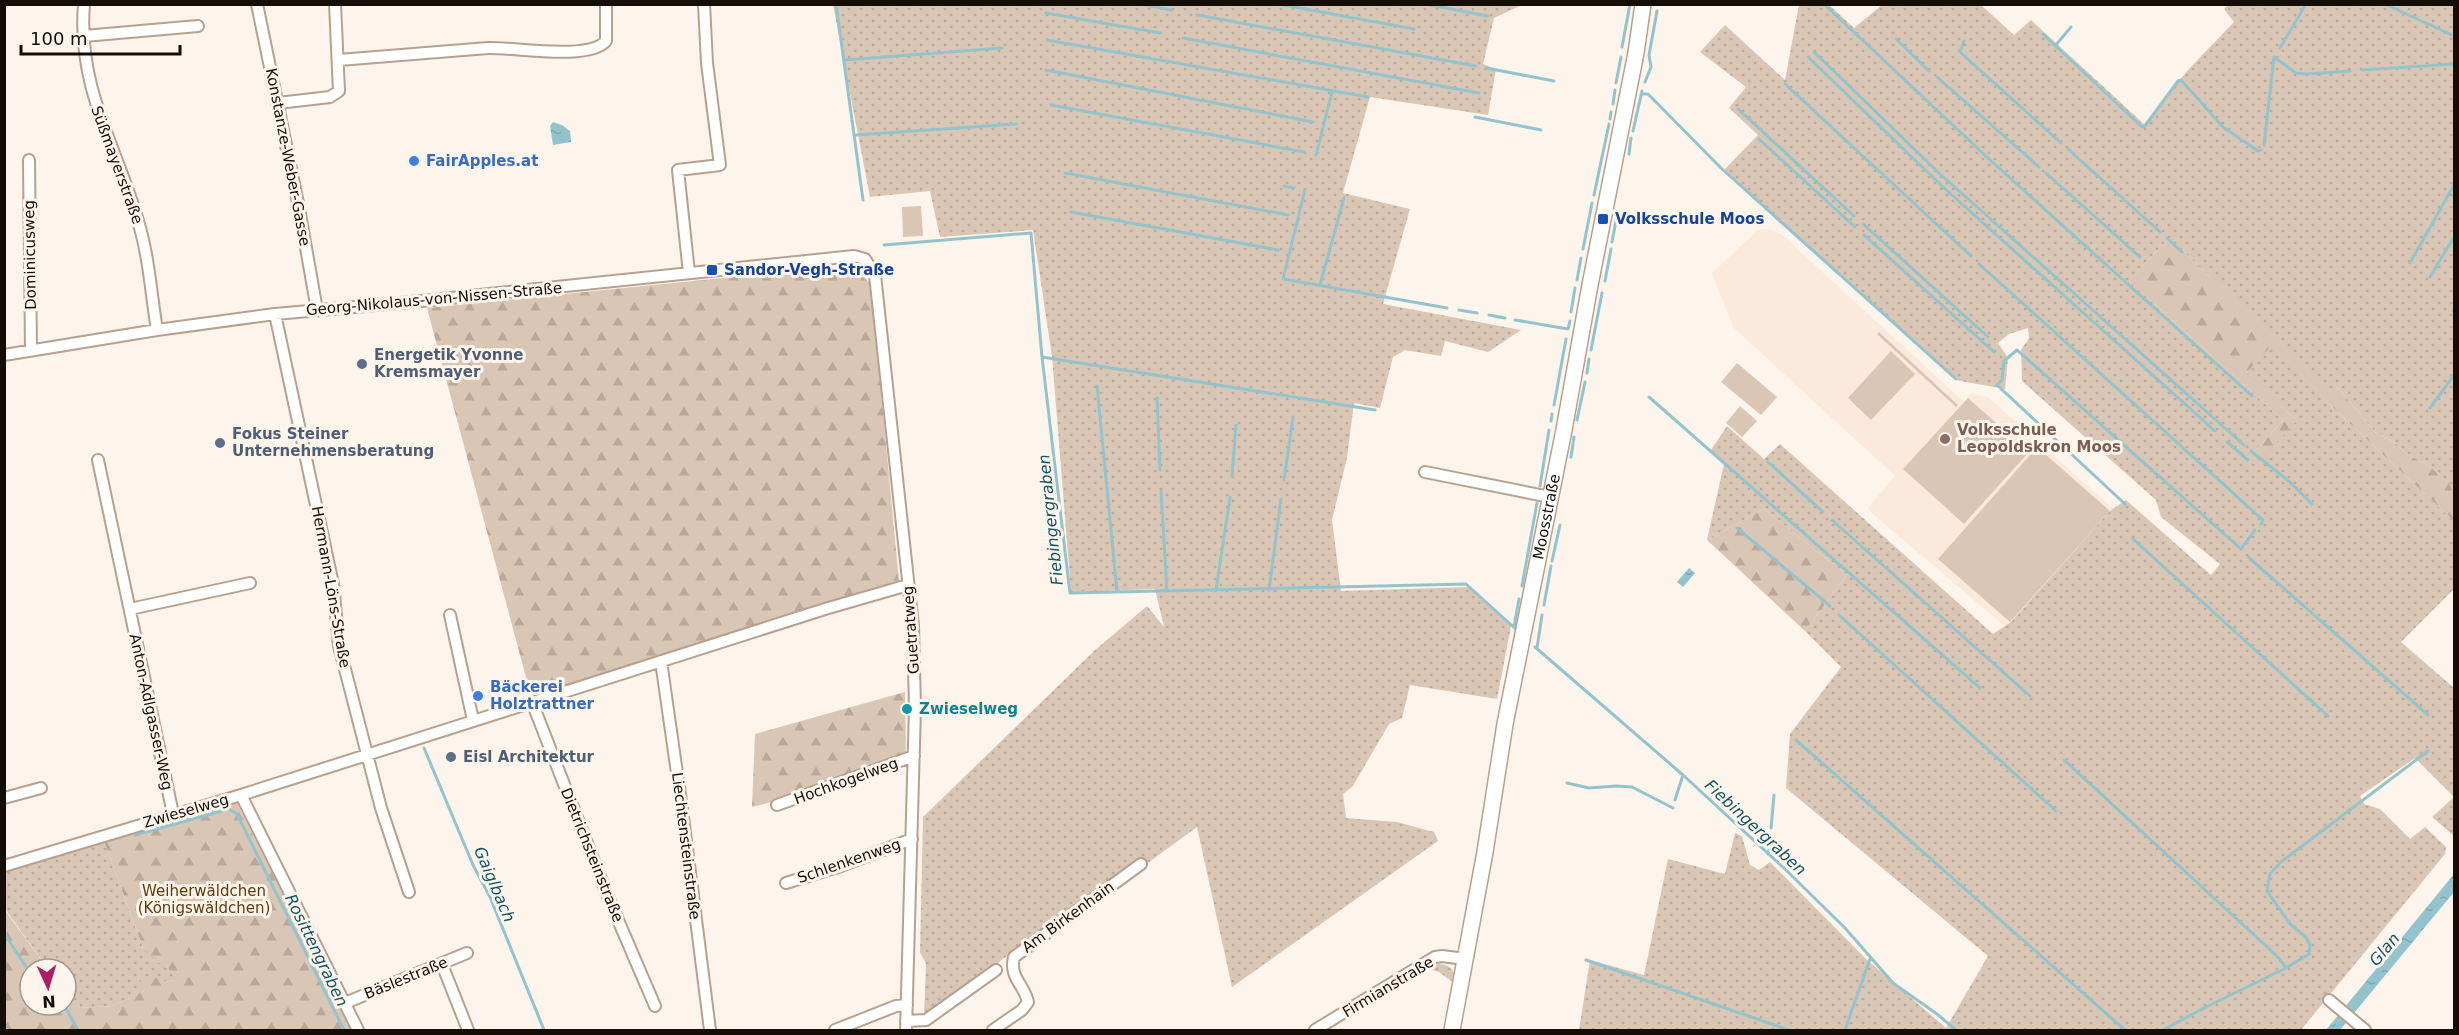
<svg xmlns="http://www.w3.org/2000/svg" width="2459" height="1035" viewBox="0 0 2459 1035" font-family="'DejaVu Sans',sans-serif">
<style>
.built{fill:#fbeadb}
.grass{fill:url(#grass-dots)}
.forest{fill:url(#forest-firs)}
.park{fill:#dac6b5}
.water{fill:url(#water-ripples)}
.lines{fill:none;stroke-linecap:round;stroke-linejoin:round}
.stream{stroke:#93c4cd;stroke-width:3}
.street-casing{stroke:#b7a18e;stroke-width:14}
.secondary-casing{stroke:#b7a18e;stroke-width:18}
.street{stroke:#fff;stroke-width:10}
.secondary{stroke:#fff;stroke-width:15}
.shop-dot{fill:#3f7fe0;stroke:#fdf4ec;stroke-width:2}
.transit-dot{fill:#1a4fb4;stroke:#fdf4ec;stroke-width:2}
.service-dot{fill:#5c6f8a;stroke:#fdf4ec;stroke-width:2}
.education-dot{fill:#8d6e63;stroke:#fdf4ec;stroke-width:2}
.culture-dot{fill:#0f9aa8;stroke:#fdf4ec;stroke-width:2}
.labels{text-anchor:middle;stroke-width:6;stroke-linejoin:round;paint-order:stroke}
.street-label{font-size:15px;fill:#150e07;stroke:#fdf4ec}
.shop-label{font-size:15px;font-weight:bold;fill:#366cbe;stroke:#fdf4ec;text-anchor:start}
.transit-label{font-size:15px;font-weight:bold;fill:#164399;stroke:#fdf4ec;text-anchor:start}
.service-label{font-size:15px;font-weight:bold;fill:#4e5e75;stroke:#fdf4ec;text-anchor:start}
.education-label{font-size:15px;font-weight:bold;fill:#785e54;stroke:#fdf4ec;text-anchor:start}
.culture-label{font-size:15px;font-weight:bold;fill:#0d838f;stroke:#fdf4ec;text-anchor:start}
.park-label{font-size:15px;fill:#633909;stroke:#fdf4ec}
.water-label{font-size:16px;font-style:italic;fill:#115660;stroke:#fdf4ec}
</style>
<defs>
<pattern id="grass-dots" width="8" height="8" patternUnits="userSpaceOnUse" patternTransform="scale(1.5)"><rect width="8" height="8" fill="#dac6b5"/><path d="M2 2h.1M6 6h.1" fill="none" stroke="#baa99a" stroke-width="1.8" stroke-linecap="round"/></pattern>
<pattern id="forest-firs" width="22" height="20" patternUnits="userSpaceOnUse" patternTransform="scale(1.5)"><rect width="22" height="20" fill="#dac6b5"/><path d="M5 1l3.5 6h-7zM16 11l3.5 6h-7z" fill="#baa99a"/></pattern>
<pattern id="water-ripples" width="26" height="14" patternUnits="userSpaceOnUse" patternTransform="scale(1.5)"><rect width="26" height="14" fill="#93c4cd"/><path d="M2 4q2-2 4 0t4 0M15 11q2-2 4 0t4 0" fill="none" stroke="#7ea7af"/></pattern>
</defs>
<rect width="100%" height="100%" fill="#fdf4ec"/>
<path class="built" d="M1764,229L1774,230L1782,235L1964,402L1971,393L1989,398L2117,512L2008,629L1867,509L1895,476L1733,327L1712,273L1757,231Z"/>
<path class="grass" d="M833,5H1522L1494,18L1483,64L1496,69L1488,115L1370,97L1343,193L1410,209L1383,304L1521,330L1488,352L1445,341L1441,356L1405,350L1393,357L1380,408L1354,403L1347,458L1332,520L1341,591L1470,587L1511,626L1497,699L1410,685L1402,718L1389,724L1353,786L1343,794L1346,818L1397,822L1434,832L1438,841L1232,987L1197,827L1145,865L1139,859L924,1017L926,964L920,952L923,817L1094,651L1147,606L1164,627L1155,589L1071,592L1052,356L1033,230L940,237L930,191L870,197Z
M1799,5H1829L1854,28L1882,5H1981L2014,35L2031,20L2144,124L2188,70L2234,22L2224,9L2228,5H2454V493L2449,483L2429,466L2407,454L2394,442L2376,433L2338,388L2332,393L2169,238L2129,281L2283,420L2253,453L2297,421L2245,373L2272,344L2329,404L2454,521V589L2401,642L2454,688V836L2432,817L2454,797L2415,758L2360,796L2364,804L2380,809L2410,839L2425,827L2446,847L2445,854L2301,1030H1579L1590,960L1644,975L1668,859L1725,874L1735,833L1742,836L1750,865L1759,870L1770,862L1866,959L1946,1028L1988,956L1786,788L1790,734L1841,667L1805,631L1847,575L1764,509L1707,540L1724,464L1711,450L1727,426L1764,459L1780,444L1993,634L2011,622L2110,511L2126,500L2211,575L2220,564L2161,517L2156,500L2022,381L2021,350L2029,338L2028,328L2009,334L1998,343L2008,358L2005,389L1955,380L1724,170L1758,135L1729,108L1746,87L1700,52L1725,25L1785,80Z
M104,841L143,948L166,965L177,980L162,982L146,988L142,992L113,1006L80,1008L66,991V969H48L5,909L4,871Z
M1437,964C1451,964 1455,970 1455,984L1439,972L1426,968Z"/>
<path class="forest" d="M2169,238L2332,392L2338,388L2376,433L2394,442L2407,454L2429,466L2449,483L2454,493V521L2329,404L2272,345L2246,373L2297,421L2260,460L2253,453L2283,420L2129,281Z
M830,267C846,270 860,270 871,285L899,582L531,696L427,308Z
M1764,509L1847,575L1805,631L1707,540Z
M905,692L906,754L783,799L752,807L755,734Z
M237,803L351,1030H5L4,909L48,969H30V1005H66V991L80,1008L113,1006L142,992L146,988L141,983V979L145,976L157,978L162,982L176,980L166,965L158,963L143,948L104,841Z"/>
<path class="park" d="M921,206L923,236L903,237L902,207Z
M1879,332L1958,405L1956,407L1877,334Z
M1891,351L1915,374L1871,420L1848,398Z
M1737,363L1777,397L1761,415L1721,382Z
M1968,398L2029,452L1964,524L1903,469Z
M1740,406L1757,421L1742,437L1726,423Z
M2037,447L2110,511L2010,622L1938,559Z"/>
<path class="water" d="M553,122L562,125L570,131L571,142L553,145L550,126Z
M1689,568L1695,573L1683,587L1677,582Z
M2454,874V892L2340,1030H2326Z"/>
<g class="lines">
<path class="stream" d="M836,4L863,200
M1141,4L1171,10
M1278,4L1414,29
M1425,4L1488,16
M1824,4L1989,159L2252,396
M2385,4L2454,36
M1046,13L1160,33
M1197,15L1476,66
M2043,34L2142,127L2145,126L2178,81L2181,80L2223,127L2258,151L2261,150
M1183,38L1479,93
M1896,39L1929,71
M1047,40L1368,97
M1964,41L1960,52L2061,143
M2055,46L2071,27
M1622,47L1630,4
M2280,48L2306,4
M1814,52L1940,174L2244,445
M1808,57L1943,187L2215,431
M845,60L1002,48
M1486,68L1554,81
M1046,70L1313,122
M2362,70L2454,64
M1937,77L2039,167
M1645,82L1651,67L1649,55L1657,11
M1616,83L1621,57
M1785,84L1971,256
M1641,94H1648L1721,168L1956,379
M1613,104L1615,90
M1051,105L1304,152
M1738,109L1854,216
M1475,117L1541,130
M1610,119L1611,112
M1633,131L1642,91
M856,135L1016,124
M1759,139L1855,227
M2264,145L2274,57L2296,73L2307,74L2350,71
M2068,149L2160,232
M1629,154L1631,138
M1316,155L1332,92
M1065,173L1288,215
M2046,173L2140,257
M1284,186L1294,188
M1305,190L1283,279L1447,308
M1594,195L1609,124
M1071,212L1278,250
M1863,224L1988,337
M1864,235L1994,352
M2167,238L2182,252
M1612,242L1617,215
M884,245L1031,233L1042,357L1070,593L1466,584L1518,631
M1583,249L1592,203
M2410,263L2454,185
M1979,264L2263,520L2261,524
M2430,277L2454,237
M1577,280L1581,258
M1605,281L1611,249
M1320,285L1344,198
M1459,310L1477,313
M2453,311L2454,308
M1571,312L1575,288
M1489,315L1505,318
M1515,320L1568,329L1570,321
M1591,350L1602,293
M1042,357L1375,410
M1587,373L1589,359
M1097,386L1117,592
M1649,397L1980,688
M1157,398L1160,470
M1554,405L1566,339
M2430,408L2454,375
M1577,420L1585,382
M1551,421L1552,414
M2227,442L2248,460
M2251,451L2292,484L2312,504
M1571,457L1574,437
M1768,462L1823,512
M1232,476L1236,425
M1284,480L1293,418
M1540,486L1549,430
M1161,491L1167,591
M2125,504L1997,385L2002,380L2004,361L2017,350L2241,549L2255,530
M1832,520L2030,696
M1737,528L1830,606
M2133,539L2328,716
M2248,557L2428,715
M1552,561L1560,525
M1522,586L1537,503
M1216,590L1230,497
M1269,590L1281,499
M1544,605L1551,566
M1839,615L2056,811
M1514,627L1519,599
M1535,647L1683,775L1787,871L1845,928L1893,983L1937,1014L1956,1030
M1537,648L1542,615
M1796,740L2125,1030
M424,748L473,865L490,897L544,1030
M2064,760L2278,957L2286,968
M1567,783L1589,788L1616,786L1632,787L1673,808
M1675,800L1683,775
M1771,828L1774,795
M135,835L229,809L237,814L344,1030
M1768,854L1772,840
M4,933L30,973
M1586,960L1789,1030
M64,1005L78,1030
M1845,1030L1870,959
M2163,1030L2206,1007L2286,968L2309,954L2310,945L2306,937L2290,924L2267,891L2270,874L2281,862L2428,751"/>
<defs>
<path id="street" d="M84,4C77,88 116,145 138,221C149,256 151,294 157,330
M257,4L299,208L317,310
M84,36L198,26
M339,60L488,48C513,47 589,61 606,41V4
M278,103L330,97L339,91L335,4
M29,160L31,350
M689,273L678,170L720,165L707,63L704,4
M275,314L333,584L339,646L381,808L409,892
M4,355L157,330L275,314L422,301L854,256L865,259L875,275L913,626L915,708L906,1030
M98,460L173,814
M1425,472L1550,497
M130,609L250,583
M450,615L473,720
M661,661L681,801L710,1030
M532,702L606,892L655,1006
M241,795L358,1030
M4,798L41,788
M777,805L914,756
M4,866L241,795L825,609L908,585
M786,883L841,866L912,839
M445,972L468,1030
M2329,1000L2365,1030
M345,1003L467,953
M906,1021L926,1020L996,970
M835,1030L896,1006L907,1005
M993,1030L1022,1010L1028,1002C1024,984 1009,978 1014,957L1141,864
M1315,1030L1435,957L1442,956L1465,959"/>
<g id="secondary">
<path id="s1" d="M1452,1030L1485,852L1505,724L1564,430L1590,285L1636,53L1643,4"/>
</g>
</defs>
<use href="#street" class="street-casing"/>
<use href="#secondary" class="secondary-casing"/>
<use href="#street" class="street"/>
<use href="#secondary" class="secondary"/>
</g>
<g class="shop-dot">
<circle cx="414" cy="161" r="6"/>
<circle cx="478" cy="696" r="6"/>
</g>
<g class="transit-dot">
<rect x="1597" y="213" width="12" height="12" rx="3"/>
<rect x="706" y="264" width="12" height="12" rx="3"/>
</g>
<g class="service-dot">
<circle cx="362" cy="364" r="6"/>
<circle cx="220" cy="443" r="6"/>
<circle cx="451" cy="757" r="6"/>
</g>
<circle class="education-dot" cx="1945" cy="439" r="6"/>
<circle class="culture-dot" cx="907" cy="709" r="6"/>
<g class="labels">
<g class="street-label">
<text transform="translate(288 157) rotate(79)" y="5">Konstanze-Weber-Gasse</text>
<text transform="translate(117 165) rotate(70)" y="5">Süßmayerstraße</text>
<text transform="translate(30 255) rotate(-91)" y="5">Dominicusweg</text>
<text transform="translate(434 299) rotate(-5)" y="5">Georg-Nikolaus-von-Nissen-Straße</text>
<text dy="5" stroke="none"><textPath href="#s1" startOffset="522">Moosstraße</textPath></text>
<text transform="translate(331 587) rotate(80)" y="5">Hermann-Löns-Straße</text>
<text transform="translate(911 630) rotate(-94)" y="5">Guetratweg</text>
<text transform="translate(151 712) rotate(78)" y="5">Anton-Adlgasser-Weg</text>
<text transform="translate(846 781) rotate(-20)" y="5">Hochkogelweg</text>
<text transform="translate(186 811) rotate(-16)" y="5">Zwieselweg</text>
<text transform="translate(686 846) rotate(83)" y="5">Liechtensteinstraße</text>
<text transform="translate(592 855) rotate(68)" y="5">Dietrichsteinstraße</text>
<text transform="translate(849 861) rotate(-19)" y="5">Schlenkenweg</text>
<text transform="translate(1068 917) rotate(-36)" y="5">Am Birkenhain</text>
<text transform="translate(406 978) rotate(-22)" y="5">Bäslestraße</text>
<text transform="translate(1388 987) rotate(-31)" y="5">Firmianstraße</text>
</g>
<g class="shop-label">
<text x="426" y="166">FairApples.at</text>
<text x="490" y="692">Bäckerei<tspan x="490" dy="17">Holztrattner</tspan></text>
</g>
<g class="transit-label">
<text x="1615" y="224">Volksschule Moos</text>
<text x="724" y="275">Sandor-Vegh-Straße</text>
</g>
<g class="service-label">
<text x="374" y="360">Energetik Yvonne<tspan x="374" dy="17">Kremsmayer</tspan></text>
<text x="232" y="439">Fokus Steiner<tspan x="232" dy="17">Unternehmensberatung</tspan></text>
<text x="463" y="762">Eisl Architektur</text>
</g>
<g class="education-label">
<text x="1957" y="435">Volksschule<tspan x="1957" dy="17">Leopoldskron Moos</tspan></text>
</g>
<g class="culture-label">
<text x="919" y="714">Zwieselweg</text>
</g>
<g class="park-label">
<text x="204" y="896">Weiherwäldchen<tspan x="204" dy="17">(Königswäldchen)</tspan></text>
</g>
<g class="water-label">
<text transform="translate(1050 520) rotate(-96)" y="6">Fiebingergraben</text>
<text transform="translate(1756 827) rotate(43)" y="6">Fiebingergraben</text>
<text transform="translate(495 884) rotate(67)" y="6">Gaiglbach</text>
<text transform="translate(2384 949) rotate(-50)" y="6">Glan</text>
<text transform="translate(317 950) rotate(64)" y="6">Rosittengraben</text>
</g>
</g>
<rect width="2459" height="1035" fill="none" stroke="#150e07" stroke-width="12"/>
<g transform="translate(48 987) rotate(176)"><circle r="28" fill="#fdf4ec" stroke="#a09890" stroke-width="1.5"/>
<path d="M0-4.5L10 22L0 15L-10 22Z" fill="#ab2062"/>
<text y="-9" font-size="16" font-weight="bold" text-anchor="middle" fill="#150e07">N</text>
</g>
<path d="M21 45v9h159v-9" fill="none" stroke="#150e07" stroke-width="3"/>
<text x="30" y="45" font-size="18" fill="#150e07" stroke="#fdf4ec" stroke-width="4.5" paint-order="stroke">100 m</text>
</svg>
